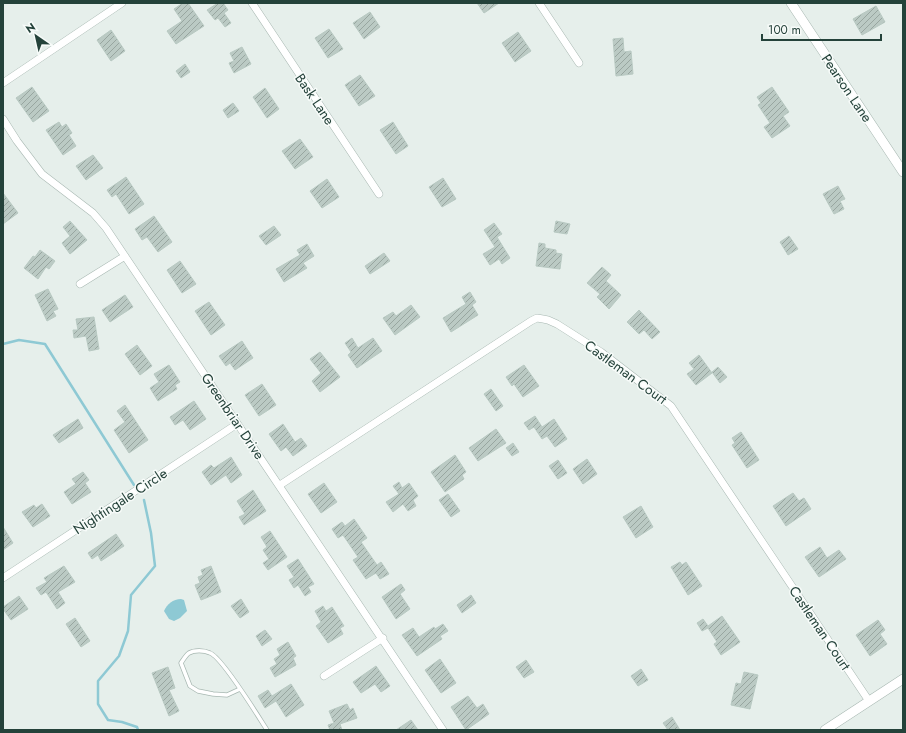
<svg xmlns="http://www.w3.org/2000/svg" width="906" height="733" viewBox="0 0 906 733" font-family="Jost,sans-serif">
<style>
.water{fill:#8ec9d4}
.lines{fill:none;stroke-linecap:round;stroke-linejoin:round}
.stream{stroke:#8ec9d4;stroke-width:2.5}
.building{fill:url(#building-hatch);stroke:#b8c9c2}
.service-casing{stroke:#a8b8b2;stroke-width:5}
.minor-casing{stroke:#a8b8b2;stroke-width:8}
.tertiary-casing{stroke:#a8b8b2;stroke-width:10}
.service{stroke:#fff;stroke-width:3.5}
.minor{stroke:#fff;stroke-width:7}
.tertiary{stroke:#fff;stroke-width:9}
.labels{text-anchor:middle;stroke-width:3;stroke-linejoin:round;paint-order:stroke}
.street-label{font-size:14px;fill:#24423a;stroke:#f7fbf9}
</style>
<defs>
<pattern id="building-hatch" width="6" height="6" patternUnits="userSpaceOnUse"><rect width="6" height="6" fill="#bbcac4"/><path d="M-1 1l2-2M0 6l6-6M5 7l2-2" fill="none" stroke="#98a6a0"/></pattern>
</defs>
<rect width="100%" height="100%" fill="#e6efeb"/>
<path class="water" d="M181,599L184,600L187,611L180,618L174,621L169,619L164,611C167,604 173,599 181,599Z"/>
<g class="lines">
<path class="stream" d="M3,344L19,340L45,344L134,485
M138,730L137,727L122,722L108,720L98,704V681L119,656L128,631L131,595L155,566L151,533L144,500"/>
</g>
<path class="building" d="M183,3H188L204,26L176,44L167,31L182,21L174,9Z
M218,3H223L228,10L224,13L231,23L225,27L218,18L215,20L207,10Z
M477,3H499L484,13Z
M876,6L885,22L862,35L853,19Z
M370,12L380,27L364,39L353,23Z
M329,29L343,49L328,58L315,38Z
M111,30L125,51L111,61L97,40Z
M518,32L531,51L515,62L502,43Z
M623,38L624,52L631,51L633,74L616,76L613,39Z
M242,47L251,64L234,73L229,63L234,61L230,53Z
M185,64L190,72L181,78L176,71Z
M360,75L375,96L359,106L345,85Z
M32,87L49,111L33,122L16,98Z
M772,87L789,112L783,116L790,126L772,138L764,127L770,123L758,105L761,103L757,97Z
M265,88L279,109L267,118L253,97Z
M233,103L239,111L228,118L223,110Z
M59,122L62,127L66,124L72,133L69,135L76,146L63,155L46,130Z
M393,122L408,146L396,154L380,130Z
M300,139L313,157L295,169L282,151Z
M93,155L103,168L86,180L76,166Z
M126,177L144,204L129,214L116,194L112,197L107,190Z
M443,178L456,199L442,207L429,187Z
M327,179L339,197L322,208L310,191Z
M838,186L845,199L840,201L844,209L834,214L823,194Z
M3,193L18,213L3,224Z
M154,216L172,242L158,252L147,237L142,240L135,229Z
M70,221L87,240L70,254L62,243L70,236L63,227Z
M556,221L570,224L567,234L554,232Z
M494,223L502,234L497,237L510,258L502,264L499,259L490,265L483,254L495,247L484,230Z
M274,226L281,235L266,245L259,236Z
M789,236L798,249L788,255L780,242Z
M539,243L545,244V248L556,250V253L562,254L560,269L536,266Z
M307,244L314,256L303,263L307,268L284,282L276,269L300,255L297,250Z
M40,250L55,261L49,269L46,267L38,279L24,268L33,256L35,257Z
M384,253L390,261L370,274L365,266Z
M180,261L196,284L182,293L167,270Z
M602,267L611,275L606,281L621,295L609,309L597,297L600,294L587,283Z
M48,289L58,309L53,311L56,316L47,321L35,295Z
M470,292L476,302L472,305L478,315L451,332L443,318L466,304L462,297Z
M125,295L133,307L110,322L102,310Z
M209,302L225,325L211,335L195,311Z
M411,305L420,317L395,335L383,318L393,312L396,316Z
M639,310L660,332L652,339L644,330L639,334L627,322Z
M94,317L99,349L89,351L86,336L74,338L73,330H78L76,319Z
M352,338L358,348L373,338L382,351L357,368L348,355L351,352L345,343Z
M242,341L253,358L235,370L230,363L226,366L219,356Z
M137,345L152,366L140,375L125,354Z
M320,352L340,377L320,392L312,381L321,373L310,359Z
M699,355L712,373L696,385L687,374L694,369L689,363Z
M169,365L180,382L175,385L177,389L158,401L150,388L159,382L154,374Z
M524,365L539,386L523,397L514,384L512,386L506,377Z
M718,367L727,377L720,383L712,372Z
M262,384L276,405L259,416L245,395Z
M491,389L503,406L496,411L484,394Z
M194,401L206,419L190,430L183,420L175,425L170,417Z
M125,405L148,440L129,453L114,430L125,422L117,411Z
M535,416L542,427L554,419L567,439L555,447L547,436L542,439L534,427L529,430L524,423Z
M78,419L83,428L59,443L53,435Z
M283,424L295,442L301,438L307,446L293,456L286,447L281,451L269,434Z
M496,429L506,443L478,461L469,448Z
M741,432L759,460L747,468L732,445L735,443L732,438Z
M513,443L519,452L512,456L506,448Z
M455,455L466,472L462,475L464,479L445,492L431,472Z
M231,457L242,475L231,483L226,475L211,485L202,472L211,465L214,468Z
M587,459L597,474L583,484L573,469Z
M558,460L567,473L558,479L549,466Z
M83,472L89,480L85,483L91,492L72,504L64,492L76,484L72,479Z
M399,482L402,488L409,483L418,496L413,500L416,506L408,511L403,504L393,512L386,502L399,494L393,486Z
M324,483L337,502L321,513L308,494Z
M253,490L266,511L244,525L239,517L245,514L237,501Z
M793,493L799,501L804,498L811,509L786,526L773,506Z
M448,494L460,511L451,517L439,500Z
M42,504L50,516L33,527L22,512L34,505L36,508Z
M641,506L653,527L636,538L623,517Z
M354,519L367,538L361,542L377,565L381,562L389,574L380,579L376,573L366,579L353,560L358,557L343,535L338,538L332,529L342,522L345,526Z
M3,527L13,543L3,550Z
M270,531L287,557L268,570L263,563L269,559L263,550L267,547L261,537Z
M116,534L124,546L101,561L98,555L92,559L88,553Z
M820,547L827,558L839,550L846,559L819,577L805,557Z
M298,559L314,584L308,587L311,592L305,596L298,585L294,588L289,580L294,577L287,566Z
M680,562L682,565L686,562L702,586L688,595L671,567Z
M64,566L75,582L58,592L65,603L57,609L46,592L41,595L36,588L47,582L44,578Z
M211,566L221,592L201,600L195,585L200,583L198,577L203,575L201,570Z
M401,584L405,590L400,594L410,609L396,619L382,597Z
M471,595L476,603L462,613L457,605Z
M19,596L28,609L11,620L3,609V607Z
M241,599L249,612L240,618L231,606Z
M323,606L326,611L332,607L344,626L340,628L343,634L328,643L316,626L321,622L315,611Z
M722,616L740,642L721,655L714,644L717,642L708,628L702,631L697,623L703,619L708,626Z
M75,618L90,641L81,647L66,624Z
M878,620L885,630L880,634L887,644L870,656L856,635Z
M443,624L448,631L440,636L442,639L417,656L402,635L413,628L419,637L434,627L435,629Z
M265,630L272,639L262,646L256,636Z
M288,642L296,656L293,658L296,665L275,677L270,668L277,664L274,659L280,655L277,649Z
M440,659L456,683L441,693L425,670Z
M526,660L534,672L524,678L516,667Z
M376,666L390,686L381,692L375,684L361,693L353,682Z
M168,667L175,688L169,690L179,711L169,716L152,673Z
M641,669L648,680L638,686L631,676Z
M744,672L758,675L750,709L731,705L736,683L741,684Z
M291,684L304,705L286,717L276,701L265,708L258,696L268,690L272,696Z
M468,696L477,708L483,704L489,714L466,730L451,707Z
M347,704L350,710L353,708L357,718L340,724L342,730H330L328,725L334,723L329,711Z
M672,717L680,730H668L663,723Z
M411,720L418,730H396Z"/>
<g class="lines">
<defs>
<path id="service" d="M240,689L227,695L213,694L198,691L190,686L181,663C183,660 186,655 189,653C194,650 204,650 210,653C222,657 258,716 267,730"/>
<path id="minor" d="M252,3L379,194
M539,3L579,63
M3,83L122,3
M3,119L17,141L42,174L93,213L106,228L443,730
M80,284L125,256
M280,485L531,321L537,318L543,319L548,320L557,324L601,352L671,406L869,701
M3,578L237,424
M324,676L383,638"/>
<path id="tertiary" d="M791,3L903,172
M825,730L903,679"/>
</defs>
<use href="#service" class="service-casing"/>
<use href="#minor" class="minor-casing"/>
<use href="#tertiary" class="tertiary-casing"/>
<use href="#service" class="service"/>
<use href="#minor" class="minor"/>
<use href="#tertiary" class="tertiary"/>
</g>
<g class="labels">
<g class="street-label">
<text transform="translate(847 88) rotate(56)" y="5">Pearson Lane</text>
<text transform="translate(315 99) rotate(56)" y="5">Bask Lane</text>
<text transform="translate(626 372) rotate(36)" y="5">Castleman Court</text>
<text transform="translate(233 416) rotate(56)" y="5">Greenbriar Drive</text>
<text transform="translate(120 501) rotate(-33)" y="5">Nightingale Circle</text>
<text transform="translate(820 628) rotate(56)" y="5">Castleman Court</text>
</g>
</g>
<rect width="906" height="733" fill="none" stroke="#24423a" stroke-width="8"/>
<g transform="translate(36 36) rotate(326)" stroke="#f7fbf9" stroke-width="3" paint-order="stroke">
<path d="M0-3L7 15L0 10L-7 15Z" fill="#24423a"/>
<text y="-6" font-size="11" font-weight="bold" text-anchor="middle" fill="#24423a">N</text>
</g>
<path d="M762 34v6h119v-6" fill="none" stroke="#24423a" stroke-width="2"/>
<text x="768" y="34" font-size="12" fill="#24423a" stroke="#f7fbf9" stroke-width="3" paint-order="stroke">100 m</text>
</svg>
